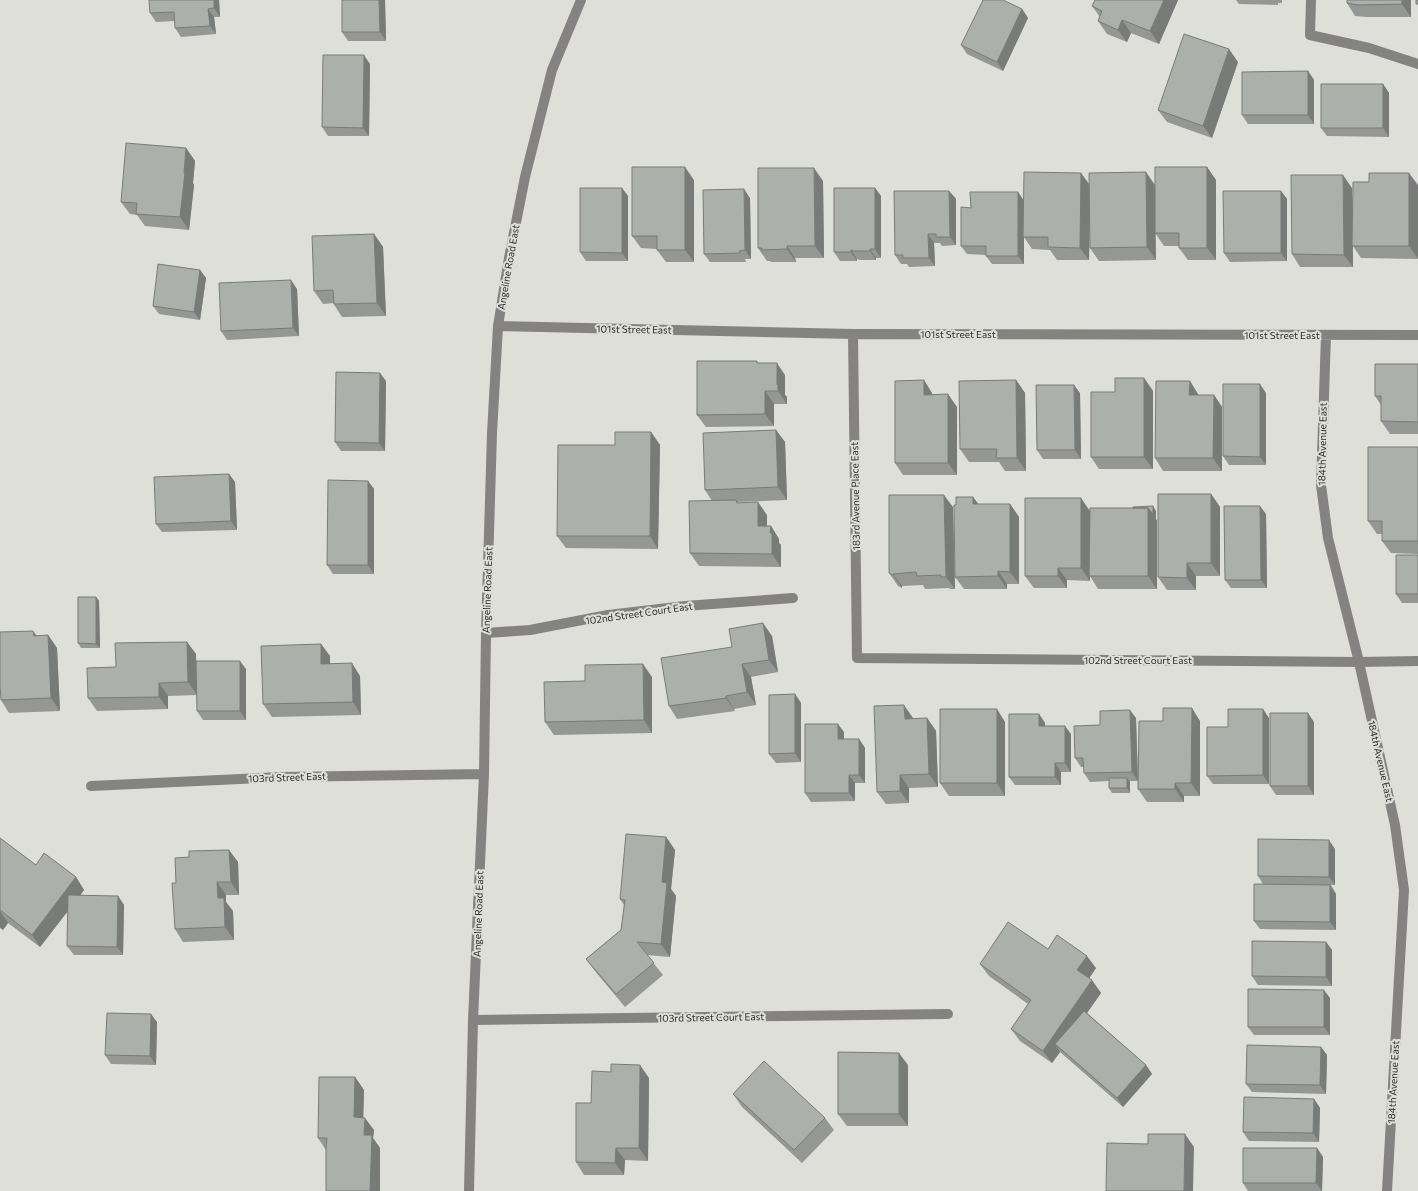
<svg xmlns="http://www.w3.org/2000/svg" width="1418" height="1191" viewBox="0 0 1418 1191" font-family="Commissioner,sans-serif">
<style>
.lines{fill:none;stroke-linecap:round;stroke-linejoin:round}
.minor{stroke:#848381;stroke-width:10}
.wall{fill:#949793}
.shaded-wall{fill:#787b78}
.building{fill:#acb0ab;stroke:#787b78}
.labels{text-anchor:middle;stroke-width:4;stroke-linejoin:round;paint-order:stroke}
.street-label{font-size:10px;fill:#2b2c2a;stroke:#dedfd9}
</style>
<rect width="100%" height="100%" fill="#dedfd9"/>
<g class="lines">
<path class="minor" d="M1311,0L1310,35L1369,48L1418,64
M498,326L853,334L1418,335
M853,334L857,658L1359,662L1418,661
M1326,335L1321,485L1328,538L1359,662L1395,825L1404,890L1387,1191
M486,633L530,630L608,615L685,606L793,598
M91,786L280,777L484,774
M473,1020L948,1014
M469,1191L473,1020L484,774L486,633L492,433L498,326L509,258L525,177L552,70L581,0"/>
</g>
<path class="wall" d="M149,0H219L220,17H214L216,34L181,37L175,28V21L156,22L150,13Z
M385,0L386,41H348L342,32Z
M1095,0H1178L1159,44L1131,33L1127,42L1107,34L1098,21L1100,17L1092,6Z
M1236,0H1282V3H1278V5L1239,4Z
M1411,0V17H1367L1355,16L1347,3Z
M1022,9L1028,18L1003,71L967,54L961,45Z
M1238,62L1212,138L1167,122L1158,110Z
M370,64L369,136H328L322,127Z
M1308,71L1314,80V124H1248L1242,115Z
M1383,84L1389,93V137L1327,136L1321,128Z
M186,148L195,161L193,183L194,185L189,230L145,226L137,215L130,214L121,202Z
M1207,167L1216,180V260H1188L1179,248V246H1164L1155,233L1156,260L1099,261L1090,248V212L1089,260H1057L1050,250L1032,249L1024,237V264H992L986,256V255L967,254L961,246L971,208L1018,192L1024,201L1081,173L1090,185H1155Z
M694,180V262H666L657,250V249L641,248L632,236Z
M823,181L824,258H795L796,262H771L770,261H767L758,248Z
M1369,182L1418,259L1361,258L1353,246V267H1300L1292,254L1352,188V234Z
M622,188L628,196V261H586L580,252Z
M875,188L881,196V258H876V260H859L858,259H857V261H840L834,252Z
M949,191L956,199V245L942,246L940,243H934L935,266L909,267L907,264H901L895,255Z
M1281,191L1287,199V261L1230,262L1224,253Z
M750,198L751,259H745L746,262H710L704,254Z
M374,234L383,247L386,316L342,317L333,303L323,304L314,291Z
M200,270L206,278L200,320L159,314L153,306Z
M297,289L299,336L227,340L221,331Z
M758,363L785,375V395L787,397V404H774V426L706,427L697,415Z
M1418,364V434H1390L1381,421V405L1375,396Z
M1144,378L1153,391V469H1099L1091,457L1115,392Z
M1016,380L1025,393L1026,471H1005L999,462H969L960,449Z
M386,381L385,451H341L335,442Z
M1190,381L1198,395H1214L1222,407V471H1163L1155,458Z
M932,393V394L957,407V475H903L895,463Z
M1080,393L1081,459H1043L1037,450Z
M1266,393V465H1229L1223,456Z
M776,430L785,442L787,500L737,502L738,503L767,515V526H771L779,539V543L781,545V567L699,566L690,553L712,501L705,490Z
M651,432L660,445L658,549L566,548L557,536L615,445Z
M1418,447V554L1391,553L1382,541V534H1377L1368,521Z
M229,474L235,482L237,530L162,532L156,524Z
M368,481L374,489V574H333L327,565Z
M1211,494L1220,507V576H1196V590H1167L1158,577Z
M973,497L978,504H1010L1019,517V584H1007V589H964L955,577L956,505Z
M953,507L955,589H950L949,588L925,589L923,585L902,586V588L898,586L889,573Z
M1156,511V519L1157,521V589H1098L1090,576V581L1067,580V588H1034L1025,576Z
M1266,514L1267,588H1231L1225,580Z
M1418,555V603H1402L1396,594Z
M96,597L99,601L100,648H81L78,643Z
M33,631L37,636L48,635L57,648L60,711L9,713L1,700Z
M772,636L778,672L751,677L756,705L734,709L735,711L677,719L669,706L732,647Z
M187,642L196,654V661L246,669V720H203L197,711V695L168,696V709L97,711L88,698Z
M321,644L330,656V664L360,676L361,715L272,717L263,704Z
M652,677V733L554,735L545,722L585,681Z
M795,694L801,703V762L776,763L769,754Z
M1039,714L1045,723V726L1071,734V772H1061V785H1015L1009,777Z
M913,718V719L927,718L936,731L938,787L909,788V803L886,804L877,792Z
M1136,718L1138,781H1129L1130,782V793H1112L1109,788V781L1090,782L1084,773V767H1081L1075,758L1100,725Z
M1269,718V784H1213L1207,776L1228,727Z
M1200,721V796H1184V802H1147L1138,789Z
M1005,722V796H949L940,783Z
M1314,722V795H1276L1270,786Z
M844,732V739H859L865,748V783H855V801L811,802L805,793Z
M666,837L675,850L671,889L676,896L670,957L647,955L663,975L625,1007L595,971L586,959L621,930L624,905L620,899Z
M0,838L36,865L76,877L84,890L80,896H118L124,905L123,955H74L67,946L68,911L40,947L8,923L3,930L0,928Z
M1335,849V885H1331L1336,894V930L1260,929L1254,921L1263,884L1258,876Z
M229,850L238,862L239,895H226V902L233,911L234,940L183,942L175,929L176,883L189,857Z
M1326,942L1332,950V986L1258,985L1252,976Z
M1048,949L1096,968L1089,978L1101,993L1087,1013L1146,1065L1152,1074L1123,1107L1060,1052L1052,1063L1020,1041L1011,1029L1028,1004L989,976L980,964Z
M1330,998V1035H1254L1248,1027Z
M157,1022L156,1065L111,1064L105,1055Z
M1321,1047L1327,1055L1326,1094L1252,1092L1246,1084Z
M908,1065V1126H847L838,1114Z
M355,1077L364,1090L363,1118L374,1130L373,1138L380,1148L326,1150L318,1138Z
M649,1078L648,1161L625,1160L624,1175H584L576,1162L591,1103Z
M733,1094L825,1118L834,1130L802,1163L742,1107Z
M1314,1099L1320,1108L1319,1142L1249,1141L1243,1132Z
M1317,1148L1323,1157L1322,1191H1248L1243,1183Z"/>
<path class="shaded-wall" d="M214,0H219L220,17L214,8Z
M379,0H385L386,41L380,32Z
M1164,0H1178L1159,44L1150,31Z
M1402,0H1411V17L1402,4Z
M208,9L214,17L216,34L210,26Z
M1022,9L1028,18L1003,71L997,62Z
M1122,20L1131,33L1127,42L1118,30Z
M1229,49L1238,62L1212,138L1203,126Z
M364,55L370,64L369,136L363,128Z
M1308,71L1314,80V124L1308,115Z
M1383,84L1389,93V137L1383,128Z
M186,148L195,161L193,183L194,185L189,230L180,217Z
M685,167L694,180V262L685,250Z
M1207,167L1216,180V260L1207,248Z
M814,168L823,181L824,258L815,246Z
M1146,172L1155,185L1156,260L1147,247Z
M1081,173L1090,186L1089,260L1080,248Z
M1409,173L1418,185V259L1409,246Z
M1343,175L1352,188L1353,267L1344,255Z
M622,188L628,196V261L622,253Z
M875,188L881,196V258L875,249Z
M744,189L750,198L751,259L745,250Z
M949,191L956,199V245L950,237Z
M1281,191L1287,199V261L1281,253Z
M1018,192L1024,201V264L1018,256Z
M374,234L383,247L386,316L377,303Z
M928,234L934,243L935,266L929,258Z
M787,246L795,258L796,262L787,249Z
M870,249L876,258V260L870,251Z
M851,250L857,259V261L851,252Z
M200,270L206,278L200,320L194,312Z
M291,280L297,289L299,336L293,328Z
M777,363L785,375V395L787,397V404L778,391L777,385Z
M380,373L386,381L385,451L379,443Z
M1144,378L1153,391V469L1144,457Z
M924,380L932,393L933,407L924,395Z
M1016,380L1025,393L1026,471L1017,458Z
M1190,381L1198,394V407L1189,395Z
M1260,384L1266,393V465L1260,457Z
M1074,385L1080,393L1081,459L1075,450Z
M765,391L774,404V426L765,414Z
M948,394L957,407V475L948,463Z
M1214,395L1222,407V471L1213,458Z
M776,430L785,442L787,500L778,487Z
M651,432L660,445L658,549L650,536Z
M229,474L235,482L237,530L231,521Z
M368,481L374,489V574L368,565Z
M1211,494L1220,507V576L1211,563Z
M944,495L953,507L955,589L946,577Z
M973,497L982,509L973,504Z
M1081,498L1090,511V581L1081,568Z
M758,502L767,515V539L758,526Z
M1010,504L1019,517V584L1010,572Z
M1153,506L1156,511V519L1157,521V589L1148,576V508Z
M1260,506L1266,514L1267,588L1261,580Z
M771,526L779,539V543L781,545V567L772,554L770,533Z
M1187,563L1196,576V590L1187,578Z
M1058,568L1067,580V588L1058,576Z
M998,571L1007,584V589L998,576Z
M893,574L902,586V588L893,575Z
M96,597L99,601L100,648L96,644Z
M763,623L772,636L778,672L769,660Z
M33,631L42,644L34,636Z
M48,635L57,648L60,711L51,698Z
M187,642L196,654L197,695L188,682Z
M321,644L330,656V676L321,664Z
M240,661L246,669V720L240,711Z
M352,663L360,676L361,715L353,702Z
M643,664L652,677V733L644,720Z
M742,664L751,677L756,705L747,692Z
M159,683L168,696V709L159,697Z
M795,694L801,703V762L795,753Z
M726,696L734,709L735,711L726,698Z
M904,705L913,718L914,731L905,719Z
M1192,708L1200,721V796L1191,783Z
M997,709L1005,722V796L997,783Z
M1263,709L1269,718V784L1263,775Z
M1130,710L1136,718L1138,781L1132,772Z
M1308,713L1314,722V795L1308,786Z
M1039,714L1045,723V734L1039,726Z
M927,718L936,731L938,787L929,774Z
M838,724L844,732V748L838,739Z
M1065,726L1071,734V772L1065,763Z
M859,739L865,748V783L859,775Z
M1055,763L1061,772V785L1055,777Z
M849,775L855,783V801L849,793Z
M900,775L909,788V803L900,791Z
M1127,778L1130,782V793L1127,788Z
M1175,783L1184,796V802L1175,789Z
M666,837L675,850L671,889L676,896L670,957L661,944L662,882Z
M1329,840L1335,849V885L1329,877Z
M229,850L238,862L239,895L231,882Z
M76,877L84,890L40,947L32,935Z
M217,882L226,895V902L233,911L234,940L225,927L218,898Z
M1330,885L1336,894V930L1330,922Z
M118,896L124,905L123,955L117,947Z
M0,911L8,923L3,930L0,927Z
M1326,942L1332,950V986L1326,977Z
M1087,956L1096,968L1086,983L1077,970Z
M1092,980L1101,993L1061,1050L1055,1044L1060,1052L1052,1063L1043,1051Z
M1324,990L1330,998V1035L1324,1027Z
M151,1014L157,1022L156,1065L150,1056Z
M1321,1047L1327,1055L1326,1094L1320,1085Z
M899,1053L908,1065V1126L899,1114Z
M640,1065L649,1078L648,1161L639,1148Z
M1146,1065L1152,1074L1123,1107L1117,1098Z
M355,1077L364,1090L363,1130L354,1117Z
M1314,1099L1320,1108L1319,1142L1313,1133Z
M365,1118L374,1130L373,1138L380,1148V1191H370L364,1135Z
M1185,1134L1194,1147L1193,1191H1184Z
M616,1148L625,1160L624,1175L615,1163Z
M1317,1148L1323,1157L1322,1191L1316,1183Z"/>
<path class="building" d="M149,0H214V8L208,9L210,26L175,28L174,12L150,13Z
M342,0H379L380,32H342Z
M983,0H1003L1022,9L997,62L961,45Z
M1095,0H1164L1150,31L1122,20L1118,30L1098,21L1102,11L1092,6Z
M1347,0H1402V4L1358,5L1347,3Z
M1416,0H1418V4H1416Z
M1184,34L1229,49L1203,126L1158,110Z
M323,55H364L363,128L322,127Z
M1308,71V115H1242V72Z
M1321,84H1383V128H1321Z
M126,143L186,148L184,173H185L180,217L136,214L137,203L121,202Z
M632,167H685V250H657V236H632Z
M1155,167H1207V248H1179V233H1155Z
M758,168H814L815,246H787V249L762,250V248H758Z
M1024,172L1081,173L1080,248L1048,247V237H1023Z
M1146,172L1147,247L1090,248L1089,173Z
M1369,173H1409V246H1352L1353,182H1369Z
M1291,175H1343L1344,255L1292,254Z
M580,188H622V253L580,252Z
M834,188H875V249H870V251H852V250H851V252H834Z
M744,189L745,250L739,251L740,253L704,254L703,190Z
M894,191H949L950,237H936V234H928L929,258H903V255H895Z
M1223,191H1281V253H1224Z
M970,192H1018V256H986V246H961V207L971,208Z
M374,234L377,303L334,304L333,290L314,291L312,236Z
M158,264L200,270L194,312L153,306Z
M291,280L293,328L221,331L219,283Z
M697,361H757V363H777V385H778V391H765V414L697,415Z
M1375,364H1418V422L1381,421V396H1375Z
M336,372L380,373L379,443L335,442Z
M1115,378H1144V457H1091V392H1115Z
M924,380V395L948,394V463H895V381Z
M1016,380L1017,458H996L997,449H960L959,381Z
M1156,381H1190L1189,395H1214L1213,458H1155Z
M1223,384H1260V457L1223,456Z
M1036,385H1074L1075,450H1037Z
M776,430L778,487L705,490L703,433Z
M615,432H651L650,536H557L558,445H615Z
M1368,447H1418V541H1382V521H1368Z
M229,474L231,521L156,524L154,477Z
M328,480L368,481V565H327Z
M1158,494H1211V563H1187V578L1158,577Z
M889,495H944L946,577H941V575L917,576L916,572L893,574V575L889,573Z
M956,497H973V504H1010V572L998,571V576L955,577L954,505H956Z
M1025,498H1081V568H1058V576H1025Z
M736,500L737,503L758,502V526H771L770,533H772V554L690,553L689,501Z
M1153,506V514L1148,508H1133V507Z
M1224,506H1260L1261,580H1225Z
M1090,508H1148V576H1089Z
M1396,555H1418V594H1396Z
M78,597H96V644L78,643Z
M763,623L769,660L742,664L747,692L726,696V698L669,706L661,658L732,647L729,629Z
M33,631L34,636L48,635L51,698L1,700L0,686V632Z
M187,642L188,682L159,683V697L88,698L87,668L116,667L115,643Z
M321,644V664L352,663L353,702L263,704L261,646Z
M196,661H240V711H197Z
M643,664L644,720L545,722L544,682L585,681V665Z
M795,694V753L769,754V695Z
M904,705L905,719L927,718L929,774L900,775V791L877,792L874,706Z
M1163,708H1192L1191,783H1175V789H1138L1139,721H1163Z
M940,709H997V783H940Z
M1228,709H1263V775L1207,776V727H1228Z
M1130,710L1132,772L1084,773L1083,758H1075L1074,726L1100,725V711Z
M1270,713H1308V786H1270Z
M1009,714H1039V726H1065V763H1055V777H1009Z
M805,724H838V739H859V775H849V793H805Z
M1109,778H1127V788H1109Z
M626,834L666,837L662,882L667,883L661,944L637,942L654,963L616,994L586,959L621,930L625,900L620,899Z
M0,838L36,865L44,853L76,877L32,935L0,910Z
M1258,839L1329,840V877L1258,876Z
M229,850L231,882H217L218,898H224L225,927L175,929L172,883H176L175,858L189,857V851Z
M1254,884L1330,885V922L1254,921Z
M68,895L118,896L117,947L67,946Z
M1008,922L1048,949L1057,935L1087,956L1077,970L1092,980L1043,1051L1011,1029L1031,1000L980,964Z
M1252,941L1326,942V977L1252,976Z
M1248,989L1324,990V1027H1248Z
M1084,1011L1146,1065L1117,1098L1055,1044Z
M107,1013L151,1014L150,1056L105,1055Z
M1247,1045L1321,1047L1320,1085L1246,1084Z
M838,1052L899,1053V1114H838Z
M764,1061L825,1118L794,1150L733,1094Z
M611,1064L640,1065L639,1148H616L615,1163L576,1162V1103H591L592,1071L611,1072Z
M319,1077H355L354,1117L365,1118L364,1135H372L370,1191H326V1148L327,1138H318Z
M1244,1097L1314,1099L1313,1133L1243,1132Z
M1148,1134H1185L1184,1191H1106L1107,1143L1148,1144Z
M1243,1148H1317L1316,1183H1243Z"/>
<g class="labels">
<g class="street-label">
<text transform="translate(508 267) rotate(-80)" y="4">Angeline Road East</text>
<text transform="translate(634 329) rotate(1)" y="4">101st Street East</text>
<text x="958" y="338">101st Street East</text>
<text x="1282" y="339">101st Street East</text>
<text transform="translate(1322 444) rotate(-89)" y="4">184th Avenue East</text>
<text transform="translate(855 496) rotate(-91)" y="4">183rd Avenue Place East</text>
<text transform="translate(487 590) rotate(-88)" y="4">Angeline Road East</text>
<text transform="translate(639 613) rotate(-8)" y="4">102nd Street Court East</text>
<text x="1138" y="664">102nd Street Court East</text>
<text transform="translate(1381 761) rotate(77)" y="4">184th Avenue East</text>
<text transform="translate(287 777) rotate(-2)" y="4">103rd Street East</text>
<text transform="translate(478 914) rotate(-88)" y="4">Angeline Road East</text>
<text transform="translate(711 1017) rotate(-1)" y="4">103rd Street Court East</text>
<text transform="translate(1393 1082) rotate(-87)" y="4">184th Avenue East</text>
</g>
</g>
</svg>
